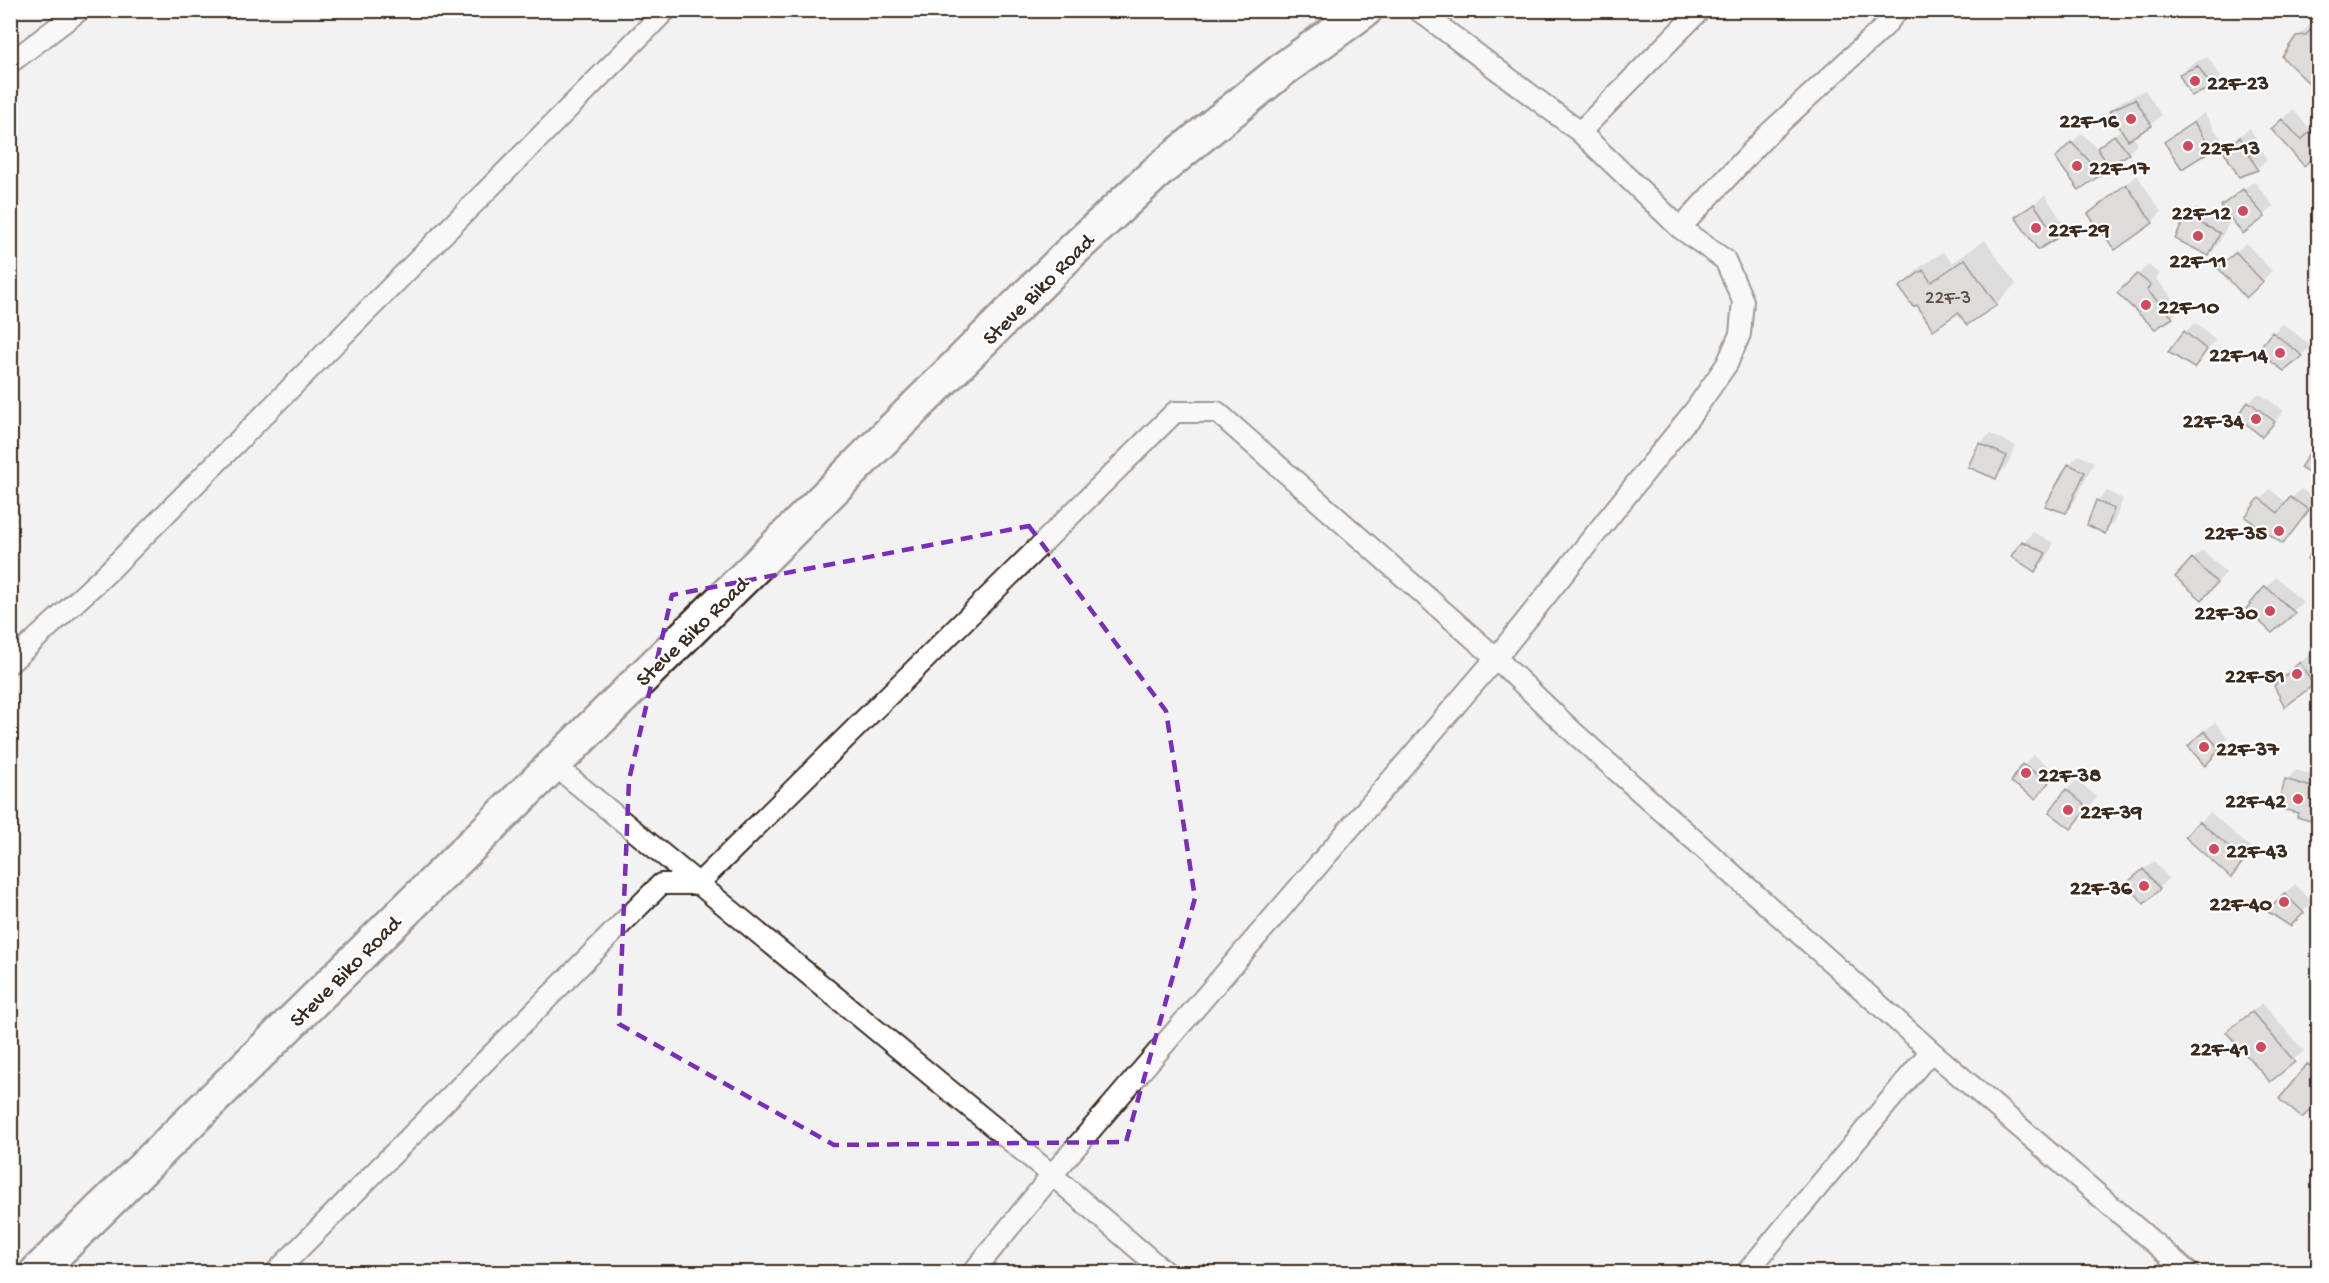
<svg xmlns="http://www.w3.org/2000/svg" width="2329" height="1283" viewBox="0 0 2329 1283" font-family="'Gochi Hand',sans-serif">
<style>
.shadow{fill:#0003}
.building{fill:#c6c0bd;stroke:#3b2a1e;stroke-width:1.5}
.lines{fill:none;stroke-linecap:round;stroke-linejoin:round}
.service-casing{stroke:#3b2a1e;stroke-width:24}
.tertiary-casing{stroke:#3b2a1e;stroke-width:38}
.service{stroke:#fff;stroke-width:20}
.tertiary{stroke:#fff;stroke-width:33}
.marked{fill:none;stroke:#7b2cbf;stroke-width:4.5;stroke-dasharray:12 8;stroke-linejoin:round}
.poi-dot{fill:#d1495b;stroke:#fff;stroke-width:2}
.labels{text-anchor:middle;stroke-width:4.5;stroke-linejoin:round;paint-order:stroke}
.number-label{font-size:20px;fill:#5e5046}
.poi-label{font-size:22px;font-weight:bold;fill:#3b2a1e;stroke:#fff;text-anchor:end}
.street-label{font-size:22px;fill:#3b2a1e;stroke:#fff}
</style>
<rect width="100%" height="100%" fill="#f3f2f2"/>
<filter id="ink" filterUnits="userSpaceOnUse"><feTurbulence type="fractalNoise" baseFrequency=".0167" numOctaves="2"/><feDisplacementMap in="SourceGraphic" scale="12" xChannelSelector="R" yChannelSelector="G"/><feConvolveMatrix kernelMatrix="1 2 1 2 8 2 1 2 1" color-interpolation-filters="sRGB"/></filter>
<g filter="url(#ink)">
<path class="shadow" d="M2318,17V90L2283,57L2297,37Z
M2208,57L2221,77L2211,87L2192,94L2181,74L2191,64Z
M2145,90L2161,115L2151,125L2132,136L2138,143L2128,153L2080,188L2057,158L2082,133L2098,150L2122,128L2111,111L2120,102Z
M2293,110L2312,131L2318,126V151L2304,164L2273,129Z
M2204,113L2221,139L2211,149L2166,142Z
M2250,128L2267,159L2257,169L2224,148Z
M2137,175L2161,212L2152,222L2090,214Z
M2254,181L2274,206L2264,216L2223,206Z
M2045,195L2066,228L2056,237L2017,217Z
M2196,208L2229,223L2218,244L2209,254L2187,217Z
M1985,240L2016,284L1996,304L1968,323L1959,311L1917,303L1901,287L1920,267L1943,252L1952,263Z
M2246,243L2272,271L2246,296L2230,258Z
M2148,265L2160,274L2156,279L2181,307L2172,317L2119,293Z
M2195,323L2216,340L2194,366L2185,332Z
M2282,323L2311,346L2302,355L2259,350Z
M2259,393L2284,411L2271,425L2249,402Z
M1990,434L2016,446L2006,467L1996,477L1980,443Z
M2079,455L2094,462L2075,501L2066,511L2069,465Z
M2270,489L2287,503L2301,489L2317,500L2283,542L2247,517Z
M2107,491L2123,499L2114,522L2104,532L2088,524L2097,501Z
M2033,532L2054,543L2045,561L2035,570L2023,542Z
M2203,550L2226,573L2211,589L2193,559Z
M2276,577L2303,602L2272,631L2248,609Z
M2310,654L2318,668V678L2312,684L2285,676Z
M2215,722L2228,738L2214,755L2199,736Z
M2033,755L2057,772L2045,787L2024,765Z
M2296,770L2318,777V810L2309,819L2299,811L2286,780Z
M2077,780L2097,797L2071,827L2067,790Z
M2210,812L2252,849L2231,876L2187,837Z
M2154,861L2169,878L2144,902L2139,874Z
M2295,884L2312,902L2290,924L2285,894Z
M2262,1003L2304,1051L2270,1080L2228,1032Z
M2318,1055V1099L2302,1116L2308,1065Z"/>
<path class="building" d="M2318,22V92L2282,57L2296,36L2306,35Z
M2198,66L2212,88L2191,96L2179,74Z
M2135,99L2152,126L2128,140L2109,111Z
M2282,119L2301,140L2318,125V153L2304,166L2271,129Z
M2194,122L2212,150L2182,169L2164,142Z
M2114,135L2129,154L2109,166L2097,148Z
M2240,137L2258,170L2239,177L2222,148Z
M2071,142L2102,174L2079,190L2055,158Z
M2126,184L2153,223L2115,250L2088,214Z
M2243,189L2265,217L2243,234L2221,206Z
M2034,204L2057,238L2038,250L2015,217Z
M2186,216L2220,233L2209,256L2175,239Z
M2236,252L2263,282L2246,298L2218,268Z
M1965,259L1997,305L1967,325L1958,313L1933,330L1917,305L1913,307L1899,287L1923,270L1931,282Z
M2137,274L2151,285L2147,290L2173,318L2155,329L2117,293Z
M2184,331L2207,350L2194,368L2168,352Z
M2272,332L2303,356L2284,371L2257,351Z
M2248,401L2275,422L2262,437L2238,417Z
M2318,438V479L2300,468Z
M1979,443L2007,456L1996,479L1968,467Z
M2068,464L2085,472L2066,513L2045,506Z
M2290,497L2309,510L2283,544L2245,517L2259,498L2278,513Z
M2096,500L2114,509L2105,534L2087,525Z
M2022,541L2046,553L2035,572L2011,556Z
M2318,543V569L2307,559Z
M2192,558L2217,583L2202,600L2175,577Z
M2265,586L2295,613L2272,633L2246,609Z
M2300,662L2313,685L2285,707L2274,686Z
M2204,731L2220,749L2205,766L2188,746Z
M2022,764L2049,782L2036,799L2011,782Z
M2285,779L2318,789L2310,821L2297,817L2298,813L2277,808Z
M2066,789L2088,808L2071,829L2049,812Z
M2199,821L2244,860L2231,878L2185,837Z
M2143,869L2160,889L2144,904L2127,883Z
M2284,893L2304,913L2290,926L2267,911Z
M2252,1012L2295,1062L2270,1082L2226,1032Z
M2307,1064L2318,1070V1102L2302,1118L2279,1099Z"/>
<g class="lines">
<defs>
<path id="service" d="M10,63L80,10
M1580,132L1700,10
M1680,228L1767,135L1883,28L1898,10
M10,663L109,571L666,10
M553,764L1052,1175L973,1272
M276,1272L661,884H698L1175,412H1217L1496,658L1571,730L1931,1051L2188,1272
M1165,1272L1052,1175L1496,658L1695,410L1727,364L1740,334L1743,301L1725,260L1680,228L1580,132L1418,10
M1747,1272L1931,1051"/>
<path id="tertiary" d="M37,1272L756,566L1071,252L1156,173L1213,126L1286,67L1365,10"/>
</defs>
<use href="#service" class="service-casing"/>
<use href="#tertiary" class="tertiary-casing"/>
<use href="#service" class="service"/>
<use href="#tertiary" class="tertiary"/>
</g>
</g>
<path d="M0 0H2329V1283H0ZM1029,526L1166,711L1195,898L1126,1142L834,1145L619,1024L629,780L672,595Z" fill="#f3f2f2" fill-opacity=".55" fill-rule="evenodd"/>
<path class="marked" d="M1029,526L1166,711L1195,898L1126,1142L834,1145L619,1024L629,780L672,595Z"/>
<g class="poi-dot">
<circle cx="2195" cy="81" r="6"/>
<circle cx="2131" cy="119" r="6"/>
<circle cx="2188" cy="146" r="6"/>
<circle cx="2077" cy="166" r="6"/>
<circle cx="2243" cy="211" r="6"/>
<circle cx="2036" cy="228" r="6"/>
<circle cx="2198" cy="236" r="6"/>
<circle cx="2146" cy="305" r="6"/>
<circle cx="2280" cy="353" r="6"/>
<circle cx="2256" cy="419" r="6"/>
<circle cx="2279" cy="531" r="6"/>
<circle cx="2270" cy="611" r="6"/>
<circle cx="2297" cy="674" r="6"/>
<circle cx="2204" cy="747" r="6"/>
<circle cx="2026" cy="773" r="6"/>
<circle cx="2298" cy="799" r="6"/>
<circle cx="2068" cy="810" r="6"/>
<circle cx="2214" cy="849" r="6"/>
<circle cx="2144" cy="886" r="6"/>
<circle cx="2284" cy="902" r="6"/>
<circle cx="2261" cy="1047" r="6"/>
</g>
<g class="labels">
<g class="number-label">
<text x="1948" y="303">22F-3</text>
</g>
<g class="poi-label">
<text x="2207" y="89" text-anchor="start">22F-23</text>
<text x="2119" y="127">22F-16</text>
<text x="2200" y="154" text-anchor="start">22F-13</text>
<text x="2089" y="174" text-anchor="start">22F-17</text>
<text x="2231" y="219">22F-12</text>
<text x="2048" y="236" text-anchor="start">22F-29</text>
<text x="2198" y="267" text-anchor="middle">22F-11</text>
<text x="2158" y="313" text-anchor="start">22F-10</text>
<text x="2268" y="361">22F-14</text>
<text x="2244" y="427">22F-34</text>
<text x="2267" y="539">22F-35</text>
<text x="2258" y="619">22F-30</text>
<text x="2285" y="682">22F-51</text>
<text x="2216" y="755" text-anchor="start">22F-37</text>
<text x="2038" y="781" text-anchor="start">22F-38</text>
<text x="2286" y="807">22F-42</text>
<text x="2080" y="818" text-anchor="start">22F-39</text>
<text x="2226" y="857" text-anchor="start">22F-43</text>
<text x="2132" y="894">22F-36</text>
<text x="2272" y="910">22F-40</text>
<text x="2249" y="1055">22F-41</text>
</g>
<g class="street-label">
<text transform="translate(1037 288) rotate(-45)" y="8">Steve Biko Road</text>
<text transform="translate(691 630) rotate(-44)" y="8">Steve Biko Road</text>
<text transform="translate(344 970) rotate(-45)" y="8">Steve Biko Road</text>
</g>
</g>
<rect width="2329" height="1283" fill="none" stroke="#fff" stroke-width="36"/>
<rect x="18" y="18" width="2293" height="1247" fill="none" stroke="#3b2a1e" stroke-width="2" filter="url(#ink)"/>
</svg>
